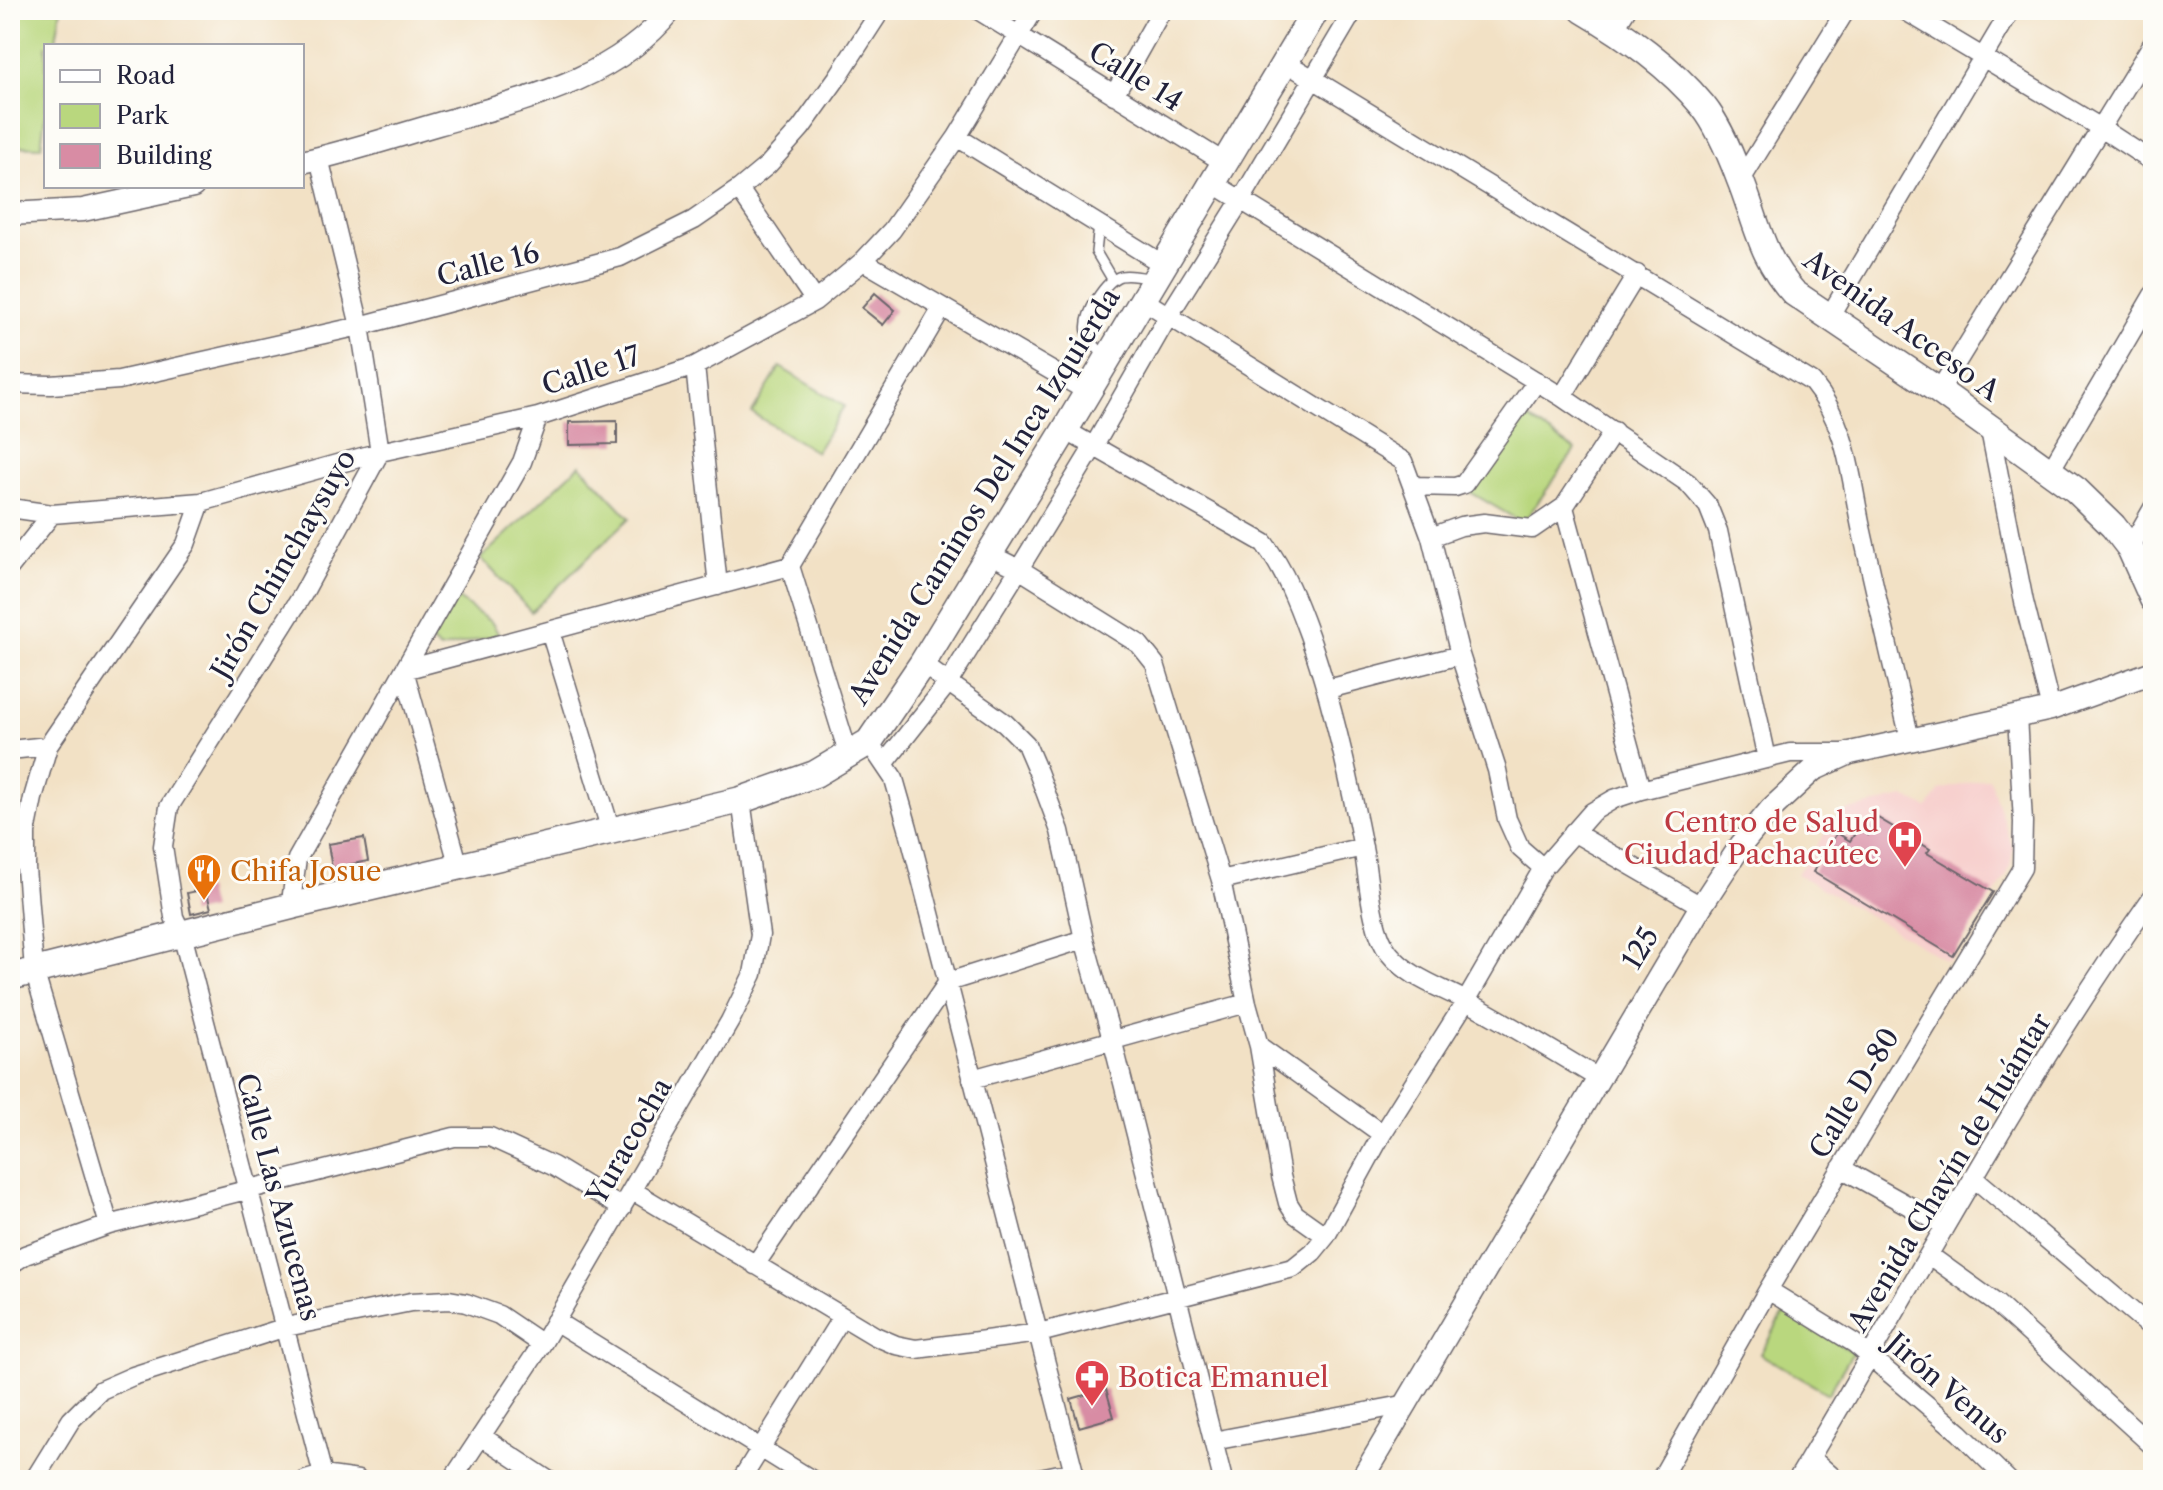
<svg xmlns="http://www.w3.org/2000/svg" width="2163" height="1490" viewBox="0 0 2163 1490" font-family="'Libre Caslon Text',serif">
<style>
.built{fill:#f7d0ce}
.green{fill:#b9d77e;stroke:#6e7c5c;stroke-width:2}
.building{fill:#d88ca4}
.lines{fill:none;stroke-linecap:round;stroke-linejoin:round}
.service-casing{stroke:#6b656b;stroke-width:12}
.minor-casing{stroke:#6b656b;stroke-width:21}
.tertiary-casing{stroke:#6b656b;stroke-width:25}
.secondary-casing{stroke:#6b656b;stroke-width:29}
.service{stroke:#fff;stroke-width:9}
.minor{stroke:#fff;stroke-width:18}
.tertiary{stroke:#fff;stroke-width:22}
.secondary{stroke:#fff;stroke-width:26}
.labels{text-anchor:middle;stroke-width:6;stroke-linejoin:round;paint-order:stroke}
.street-label{font-size:28px;fill:#22223b;stroke:#fdfcf7}
.health-label{font-size:28px;fill:#be3a42;stroke:#fdfcf7;text-anchor:end}
.food-label{font-size:28px;fill:#c56008;stroke:#fdfcf7;text-anchor:start}
</style>
<rect width="100%" height="100%" fill="#fdfcf7"/>
<filter id="ink" filterUnits="userSpaceOnUse"><feTurbulence type="fractalNoise" baseFrequency=".0125" numOctaves="2"/><feDisplacementMap in="SourceGraphic" scale="16" xChannelSelector="R" yChannelSelector="G"/><feConvolveMatrix kernelMatrix="1 2 1 2 8 2 1 2 1" color-interpolation-filters="sRGB"/></filter>
<filter id="wash" filterUnits="userSpaceOnUse"><feTurbulence type="fractalNoise" baseFrequency=".006" numOctaves="4" result="noise"/><feDisplacementMap in="SourceGraphic" scale="32" xChannelSelector="R" yChannelSelector="G"/><feGaussianBlur stdDeviation="1.8" result="paint"/><feColorMatrix in="noise" values="0 0 0 0 0 0 0 0 0 0 0 0 0 0 0 0 0 1.4 0 .05"/><feComposite in="paint" operator="in"/></filter>
<g filter="url(#wash)">
<rect width="100%" height="100%" fill="#f2e1c5"/>
<path class="built" d="M1989,778L2013,848L2011,863L2006,877L1953,956L1947,961L1797,874L1834,820L1849,810L1904,797L1928,808L1940,790Z"/>
<path class="green" d="M10,10H61L55,46H46V109L41,147L10,146Z
M780,367L844,406L816,452L752,413Z
M1525,416L1575,450L1523,523L1470,492Z
M580,465L630,518L531,612L481,558Z
M454,596L492,623L499,635L440,649L427,638Z
M1785,1312L1853,1352L1828,1394L1760,1354Z"/>
<g id="blocks">
<path class="building" d="M875,293L895,310L883,325L862,308Z
M617,421V444L569,445V422Z
M1878,818L1930,849L1927,853L1993,892L1953,956L1813,872L1837,833L1850,841L1858,829L1868,835Z
M364,838L368,861L332,868L328,844Z
M206,889L211,909L191,914L187,893Z
M1106,1389L1114,1417L1079,1427L1071,1399Z"/>
</g>
</g>
<g filter="url(#ink)">
<use href="#blocks" fill-opacity="0" stroke="#6b656b" stroke-width="2"/>
<g class="lines">
<defs>
<path id="service" d="M1099,225L1096,252L1112,279
M1105,357C1099,350 1089,341 1087,332C1083,315 1105,280 1121,276C1130,274 1142,277 1152,279"/>
<path id="minor" d="M978,10L1225,163
M1904,10L2101,128L2153,162
M1614,29L1626,10
M1285,62L1812,382C1850,428 1850,480 1863,536C1878,604 1894,672 1910,739
M1114,95L1162,10
M957,137L1164,265
M319,158L360,326L380,452L303,594L169,807L163,846L174,917L182,934L323,1475
M1741,180L1846,10
M1213,183L1562,397L1688,483L1708,506L1718,531L1767,759
M739,189L815,301
M863,261L1088,392
M1143,300L1403,461L1431,537L1460,655L1497,770L1507,819L1520,848L1543,868
M1829,317L2011,10
M695,366L718,586
M10,384L51,385L119,380L360,326L620,257L694,220L739,189L768,165L801,128L837,78L881,10
M1939,391L2153,43
M1562,397L1637,274
M1065,430L1264,543C1285,571 1297,602 1309,635C1333,704 1349,776 1363,848C1369,877 1370,929 1389,953C1408,977 1440,987 1466,1001C1511,1025 1554,1052 1598,1078
M1990,430L2024,602L2051,709
M1614,431L1564,507L1641,790
M2050,471L2153,295
M1414,486L1455,487L1464,484L1537,381
M10,508L52,514L201,502L380,452L538,417L695,366L815,301L863,261L892,230L957,137L1034,10
M1431,537L1461,526L1484,523L1532,529L1564,507
M2130,548L2153,508
M989,554L1019,569L1139,644L1155,664L1221,880L1247,1003L1259,1046L1281,1176L1288,1203L1295,1214L1326,1236
M790,566L849,756
M10,567L52,514
M550,631L611,831
M922,664L1005,723L1026,744L1038,772L1060,831L1084,939L1112,1039L1223,1480
M1328,689L1460,655
M869,742L894,779L908,828L1076,1480
M10,750L48,746
M884,764L948,683L1019,569L1094,446L1169,315L1241,200L1354,10
M1573,832L1701,906
M459,867L404,670L790,566L942,308
M1221,880L1363,847
M296,905L292,894L297,859L522,462L538,417
M1259,1046L1382,1134
M972,1079L1247,1003
M1841,1168L1945,1226
M1973,1177L2153,1329
M633,1191L875,1336L896,1345L916,1349L1039,1333L1293,1268L1313,1252L1326,1236L1382,1134L1466,1001L1543,868L1592,812L1614,799L1641,790L1790,753H1848
M109,1225L34,970L26,868V833L33,798L48,746L186,544L201,502
M1929,1255L1997,1304L2153,1446
M10,1265L25,1255L109,1225L454,1137H490L553,1166L622,1208
M755,1265L948,982L1084,939
M1768,1290L1854,1343L1960,1433L2008,1480
M555,1321L812,1480
M481,1436L548,1480
M1213,1441L1408,1404
M1811,1458L1836,1480
M34,1480L71,1420L101,1390L133,1376L286,1327L411,1302L449,1300L466,1303L499,1315L542,1344
M306,1480L323,1475L358,1480
M452,1480L542,1344L730,1021L753,974L760,935L741,800
M741,1480L842,1317
M1030,1480L1074,1471
M1660,1480L1768,1290L2022,868L2023,822L2017,716
M1797,1480C1914,1285 2021,1082 2153,896"/>
<path id="tertiary" d="M302,162C348,152 393,137 438,124C522,100 614,81 671,10
M10,214L83,210L193,186
M1361,1480L1701,906L1741,845L1771,809L1813,770L1850,753L2051,709L2153,672"/>
<path id="secondary" d="M1583,10C1627,36 1670,66 1703,106C1719,126 1730,153 1739,177C1757,221 1760,256 1794,293L1939,391L2076,490L2113,526L2130,548L2153,599
M10,977L296,905L741,800L815,774L869,742L922,664L1065,430L1316,10"/>
</defs>
<use href="#service" class="service-casing"/>
<use href="#minor" class="minor-casing"/>
<use href="#tertiary" class="tertiary-casing"/>
<use href="#secondary" class="secondary-casing"/>
<use href="#service" class="service"/>
<use href="#minor" class="minor"/>
<use href="#tertiary" class="tertiary"/>
<use href="#secondary" class="secondary"/>
</g>
</g>
<defs>
<symbol id="hospital-pin" viewBox="-11 -11 22 30"><path d="M0 17L-7.5 6A9.5 9.5 0 1 1 7.5 6Z" fill="#e0444e" stroke="#fdfcf7"/><path d="M-5-5h3v3.5h4V-5h3V5h-3V1.5h-4V5h-3Z" fill="#fff"/></symbol>
<symbol id="restaurant-pin" viewBox="-11 -11 22 30"><path d="M0 17L-7.5 6A9.5 9.5 0 1 1 7.5 6Z" fill="#e8710a" stroke="#fdfcf7"/><path d="M-5-6h1v4h1v-4h1v4h1v-4h1v5L-1.5 .5V6h-2V.5L-5-1ZM5-6V6H3V1.5H1.5Q1.5-4 5-6Z" fill="#fff"/></symbol>
<symbol id="pharmacy-pin" viewBox="-11 -11 22 30"><path d="M0 17L-7.5 6A9.5 9.5 0 1 1 7.5 6Z" fill="#e0444e" stroke="#fdfcf7"/><path d="M-2-6h4v4h4v4h-4v4h-4v-4h-4v-4h4Z" fill="#fff"/></symbol>
</defs>
<g fill-rule="evenodd">
<use href="#hospital-pin" x="1885" y="818" width="40" height="54"/>
<use href="#restaurant-pin" x="184" y="851" width="40" height="54"/>
<use href="#pharmacy-pin" x="1072" y="1357" width="40" height="54"/>
</g>
<g class="labels">
<g class="street-label">
<text transform="translate(1136 76) rotate(32)" y="10">Calle 14</text>
<text transform="translate(488 264) rotate(-14)" y="10">Calle 16</text>
<text transform="translate(1902 325) rotate(36)" y="10">Avenida Acceso A</text>
<text transform="translate(591 370) rotate(-18)" y="10">Calle 17</text>
<text transform="translate(984 496) rotate(-58)" y="10">Avenida Caminos Del Inca Izquierda</text>
<text transform="translate(283 564) rotate(-60)" y="10">Jirón Chinchaysuyo</text>
<text transform="translate(1640 948) rotate(-59)" y="10">125</text>
<text transform="translate(1854 1093) rotate(-59)" y="10">Calle D-80</text>
<text transform="translate(629 1141) rotate(-60)" y="10">Yuracocha</text>
<text transform="translate(1949 1172) rotate(-59)" y="10">Avenida Chavín de Huántar</text>
<text transform="translate(279 1197) rotate(75)" y="10">Calle Las Azucenas</text>
<text transform="translate(1948 1388) rotate(41)" y="10">Jirón Venus</text>
</g>
<g class="health-label">
<text x="1879" y="832">Centro de Salud<tspan x="1879" dy="32">Ciudad Pachacútec</tspan></text>
<text x="1118" y="1387" text-anchor="start">Botica Emanuel</text>
</g>
<g class="food-label">
<text x="230" y="881">Chifa Josue</text>
</g>
</g>
<rect width="2163" height="1490" fill="none" stroke="#fdfcf7" stroke-width="40"/>
<rect x="44" y="44" width="260" height="144" fill="#fdfcf7" stroke="#a5a5ac" stroke-width="2"/>
<rect x="60" y="70" width="40" height="12" fill="#ffffff" stroke="#a5a5ac" stroke-width="2"/>
<text x="116" y="84" font-size="24" fill="#22223b">Road</text>
<rect x="60" y="104" width="40" height="24" fill="#b9d77e" stroke="#a5a5ac" stroke-width="2"/>
<text x="116" y="124" font-size="24" fill="#22223b">Park</text>
<rect x="60" y="144" width="40" height="24" fill="#d88ca4" stroke="#a5a5ac" stroke-width="2"/>
<text x="116" y="164" font-size="24" fill="#22223b">Building</text>
</svg>
